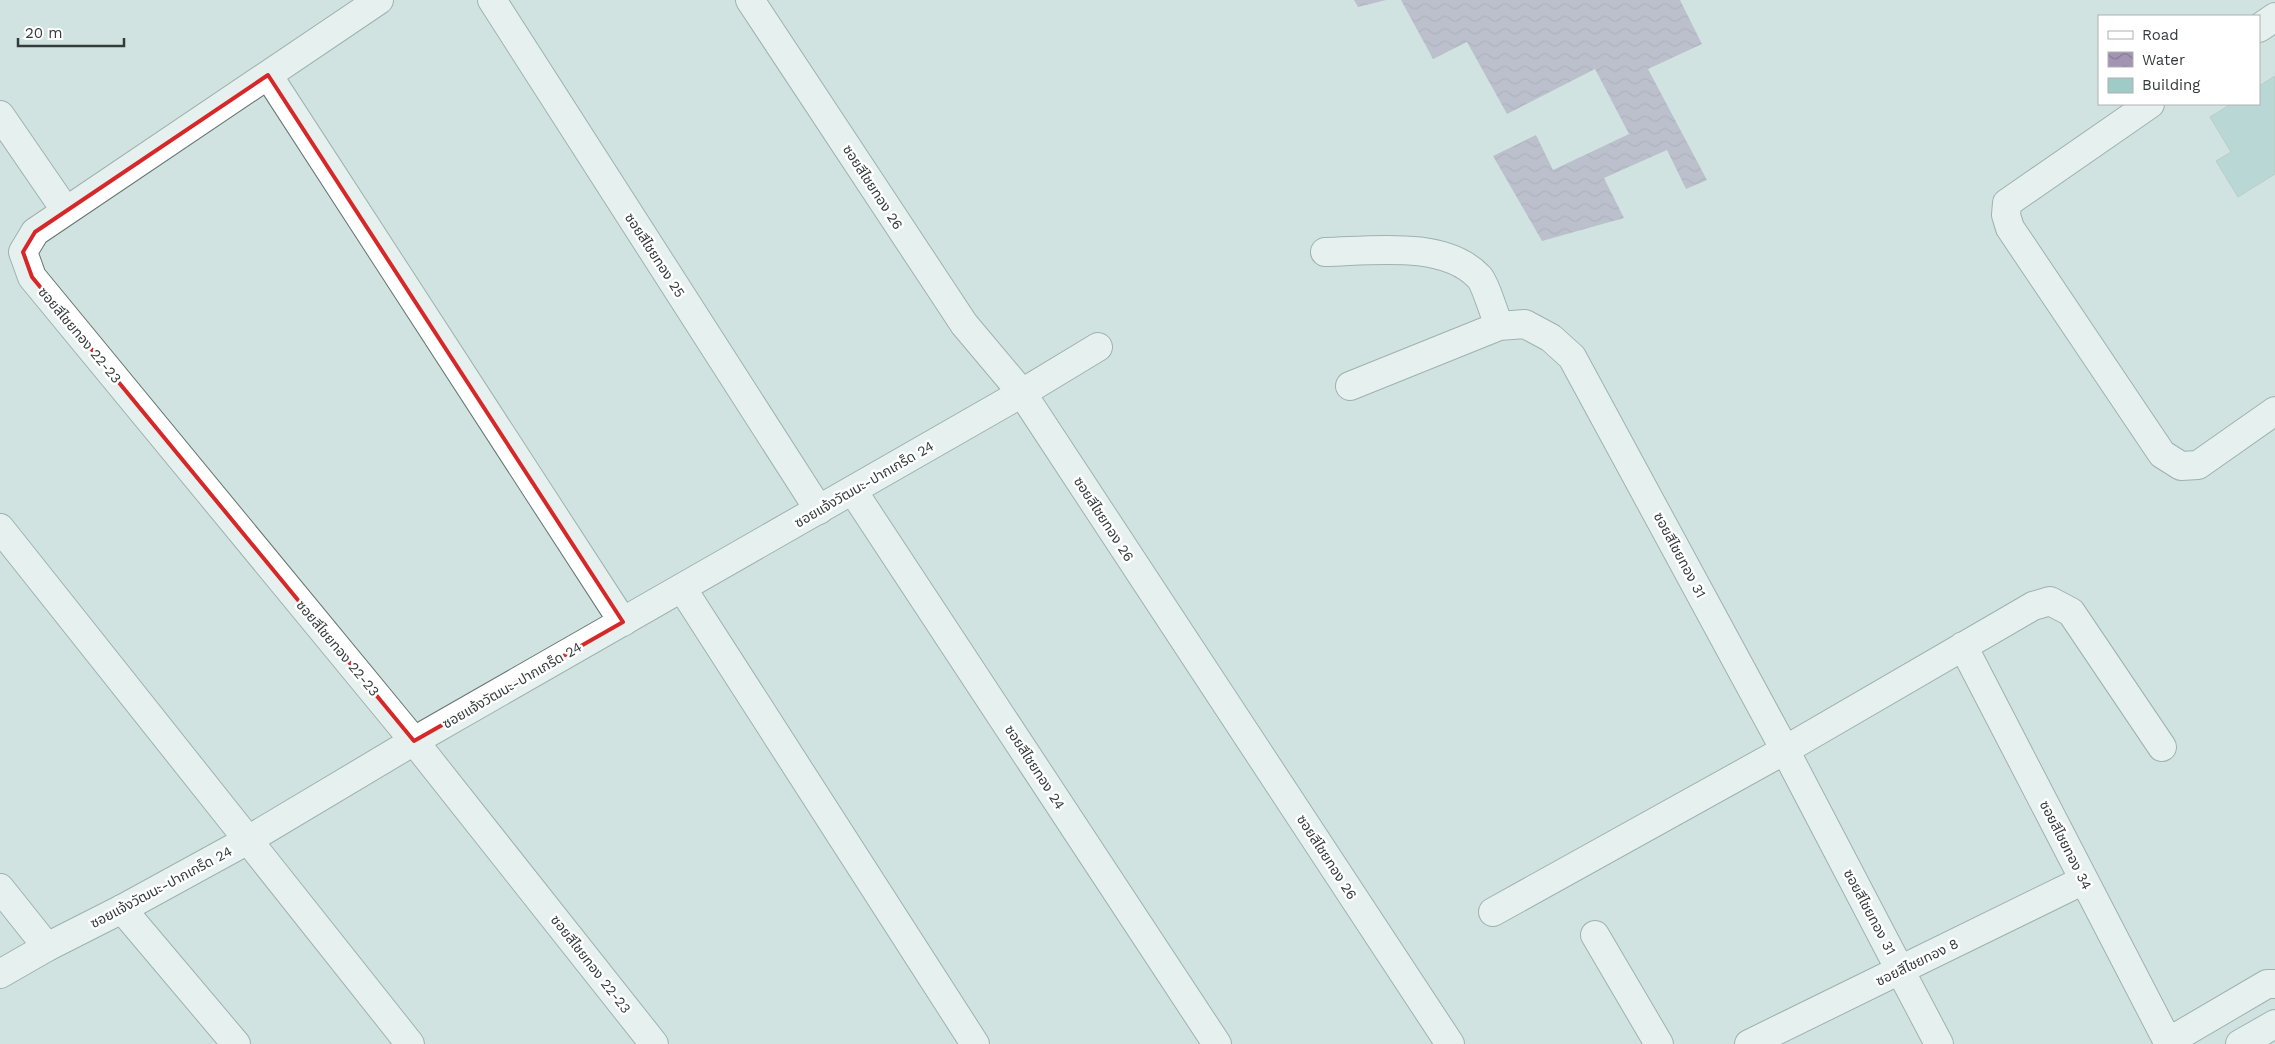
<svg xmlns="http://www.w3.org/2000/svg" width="2275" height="1044" viewBox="0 0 2275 1044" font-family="'Work Sans','Noto Sans Thai',sans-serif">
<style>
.water{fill:url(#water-waves)}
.building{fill:#9ecbc5;stroke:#9cafac}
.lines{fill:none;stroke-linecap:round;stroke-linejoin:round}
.minor-casing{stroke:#637572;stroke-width:30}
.tertiary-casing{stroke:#637572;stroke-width:30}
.minor{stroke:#fff;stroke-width:28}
.tertiary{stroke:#fff;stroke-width:28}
.marked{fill:none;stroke:#d62828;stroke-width:4;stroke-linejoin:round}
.labels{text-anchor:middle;stroke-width:5;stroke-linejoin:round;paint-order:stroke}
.street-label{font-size:14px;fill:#343c3b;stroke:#fff}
</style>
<defs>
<pattern id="water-waves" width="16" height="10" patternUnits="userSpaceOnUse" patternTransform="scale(1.25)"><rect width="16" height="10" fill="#a494b3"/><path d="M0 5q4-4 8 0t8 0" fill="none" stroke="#867a93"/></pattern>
</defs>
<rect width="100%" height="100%" fill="#d0e3e1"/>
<path class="water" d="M1354,0H1386L1358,7Z
M1401,0H1680L1702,44L1648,69L1707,180L1686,189L1667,150L1604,178L1624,218L1542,241L1493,156L1536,135L1553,170L1629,134L1595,69L1507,114L1467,42L1433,59Z"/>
<path class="building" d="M2275,76V174L2238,197L2216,161L2231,152L2210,117L2231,104H2259V86Z"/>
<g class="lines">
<defs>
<path id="minor" d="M379,0L35,232L23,252L32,277L414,741L654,1044
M492,0L819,510
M750,0L964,324L1022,393L1098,347
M2259,28L2275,17
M268,75L623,622
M2150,104L2007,203L2006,215L2010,228L2162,454L2181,466L2198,465L2275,411
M0,115L66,211
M1325,252C1371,251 1444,240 1479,277C1485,283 1495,316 1499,326
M1350,386L1499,326L1525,324L1551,338L1572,357L1785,750L1900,970L2084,880
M853,491L1217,1044
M682,588L975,1044
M1963,646L2169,1044
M248,840L410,1044
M0,888L47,947
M122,909L236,1044
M1493,912L1785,750L2033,606L2050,601L2071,612L2162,747
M1595,935L1659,1044
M2168,1042L2267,984H2275
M2240,1044L2275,1024"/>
<path id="tertiary" d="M0,528L248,840
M0,974L47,947L122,909L248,840L414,741L1022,393L1450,1044
M1749,1044L1900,970L1939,1044"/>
</defs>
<use href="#minor" class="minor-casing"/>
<use href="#tertiary" class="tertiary-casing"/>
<use href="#minor" class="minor"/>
<use href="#tertiary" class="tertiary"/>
</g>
<path d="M0 0H2275V1044H0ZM268,75L623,622L414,741L32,277L23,252L35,232Z" fill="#d0e3e1" fill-opacity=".55" fill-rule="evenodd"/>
<path class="marked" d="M268,75L623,622L414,741L32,277L23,252L35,232Z"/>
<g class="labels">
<g class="street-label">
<text transform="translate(873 187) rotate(57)" y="5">ซอยสีไชยทอง 26</text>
<text transform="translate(655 255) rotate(57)" y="5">ซอยสีไชยทอง 25</text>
<text transform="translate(80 335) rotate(50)" y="5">ซอยสีไชยทอง 22-23</text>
<text transform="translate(864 484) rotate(-30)" y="5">ซอยแจ้งวัฒนะ-ปากเกร็ด 24</text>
<text transform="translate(1104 519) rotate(57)" y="5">ซอยสีไชยทอง 26</text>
<text transform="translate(1680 555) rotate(62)" y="5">ซอยสีไชยทอง 31</text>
<text transform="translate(338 648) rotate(50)" y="5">ซอยสีไชยทอง 22-23</text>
<text transform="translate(512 685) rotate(-30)" y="5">ซอยแจ้งวัฒนะ-ปากเกร็ด 24</text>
<text transform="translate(1035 767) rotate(57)" y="5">ซอยสีไชยทอง 24</text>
<text transform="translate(2066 845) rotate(63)" y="5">ซอยสีไชยทอง 34</text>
<text transform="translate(1327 857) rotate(57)" y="5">ซอยสีไชยทอง 26</text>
<text transform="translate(161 887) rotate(-28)" y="5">ซอยแจ้งวัฒนะ-ปากเกร็ด 24</text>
<text transform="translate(1870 912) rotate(62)" y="5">ซอยสีไชยทอง 31</text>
<text transform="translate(1917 962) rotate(-26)" y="5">ซอยสีไชยทอง 8</text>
<text transform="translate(591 964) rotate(52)" y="5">ซอยสีไชยทอง 22-23</text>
</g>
</g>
<rect x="2098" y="15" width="162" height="90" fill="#ffffff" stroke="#aeb1b1"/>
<rect x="2108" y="31" width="25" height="8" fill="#ffffff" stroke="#aeb1b1"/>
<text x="2142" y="40" font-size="15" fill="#343c3b">Road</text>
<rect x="2108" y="52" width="25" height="15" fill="url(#water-waves)" stroke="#aeb1b1"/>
<text x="2142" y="65" font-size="15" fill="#343c3b">Water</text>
<rect x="2108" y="78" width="25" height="15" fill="#9ecbc5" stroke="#aeb1b1"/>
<text x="2142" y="90" font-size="15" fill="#343c3b">Building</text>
<path d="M18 38v8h106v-8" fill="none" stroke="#343c3b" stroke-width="2.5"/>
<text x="25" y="38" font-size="15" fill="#343c3b" stroke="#ffffff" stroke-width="4" paint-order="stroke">20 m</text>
</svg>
